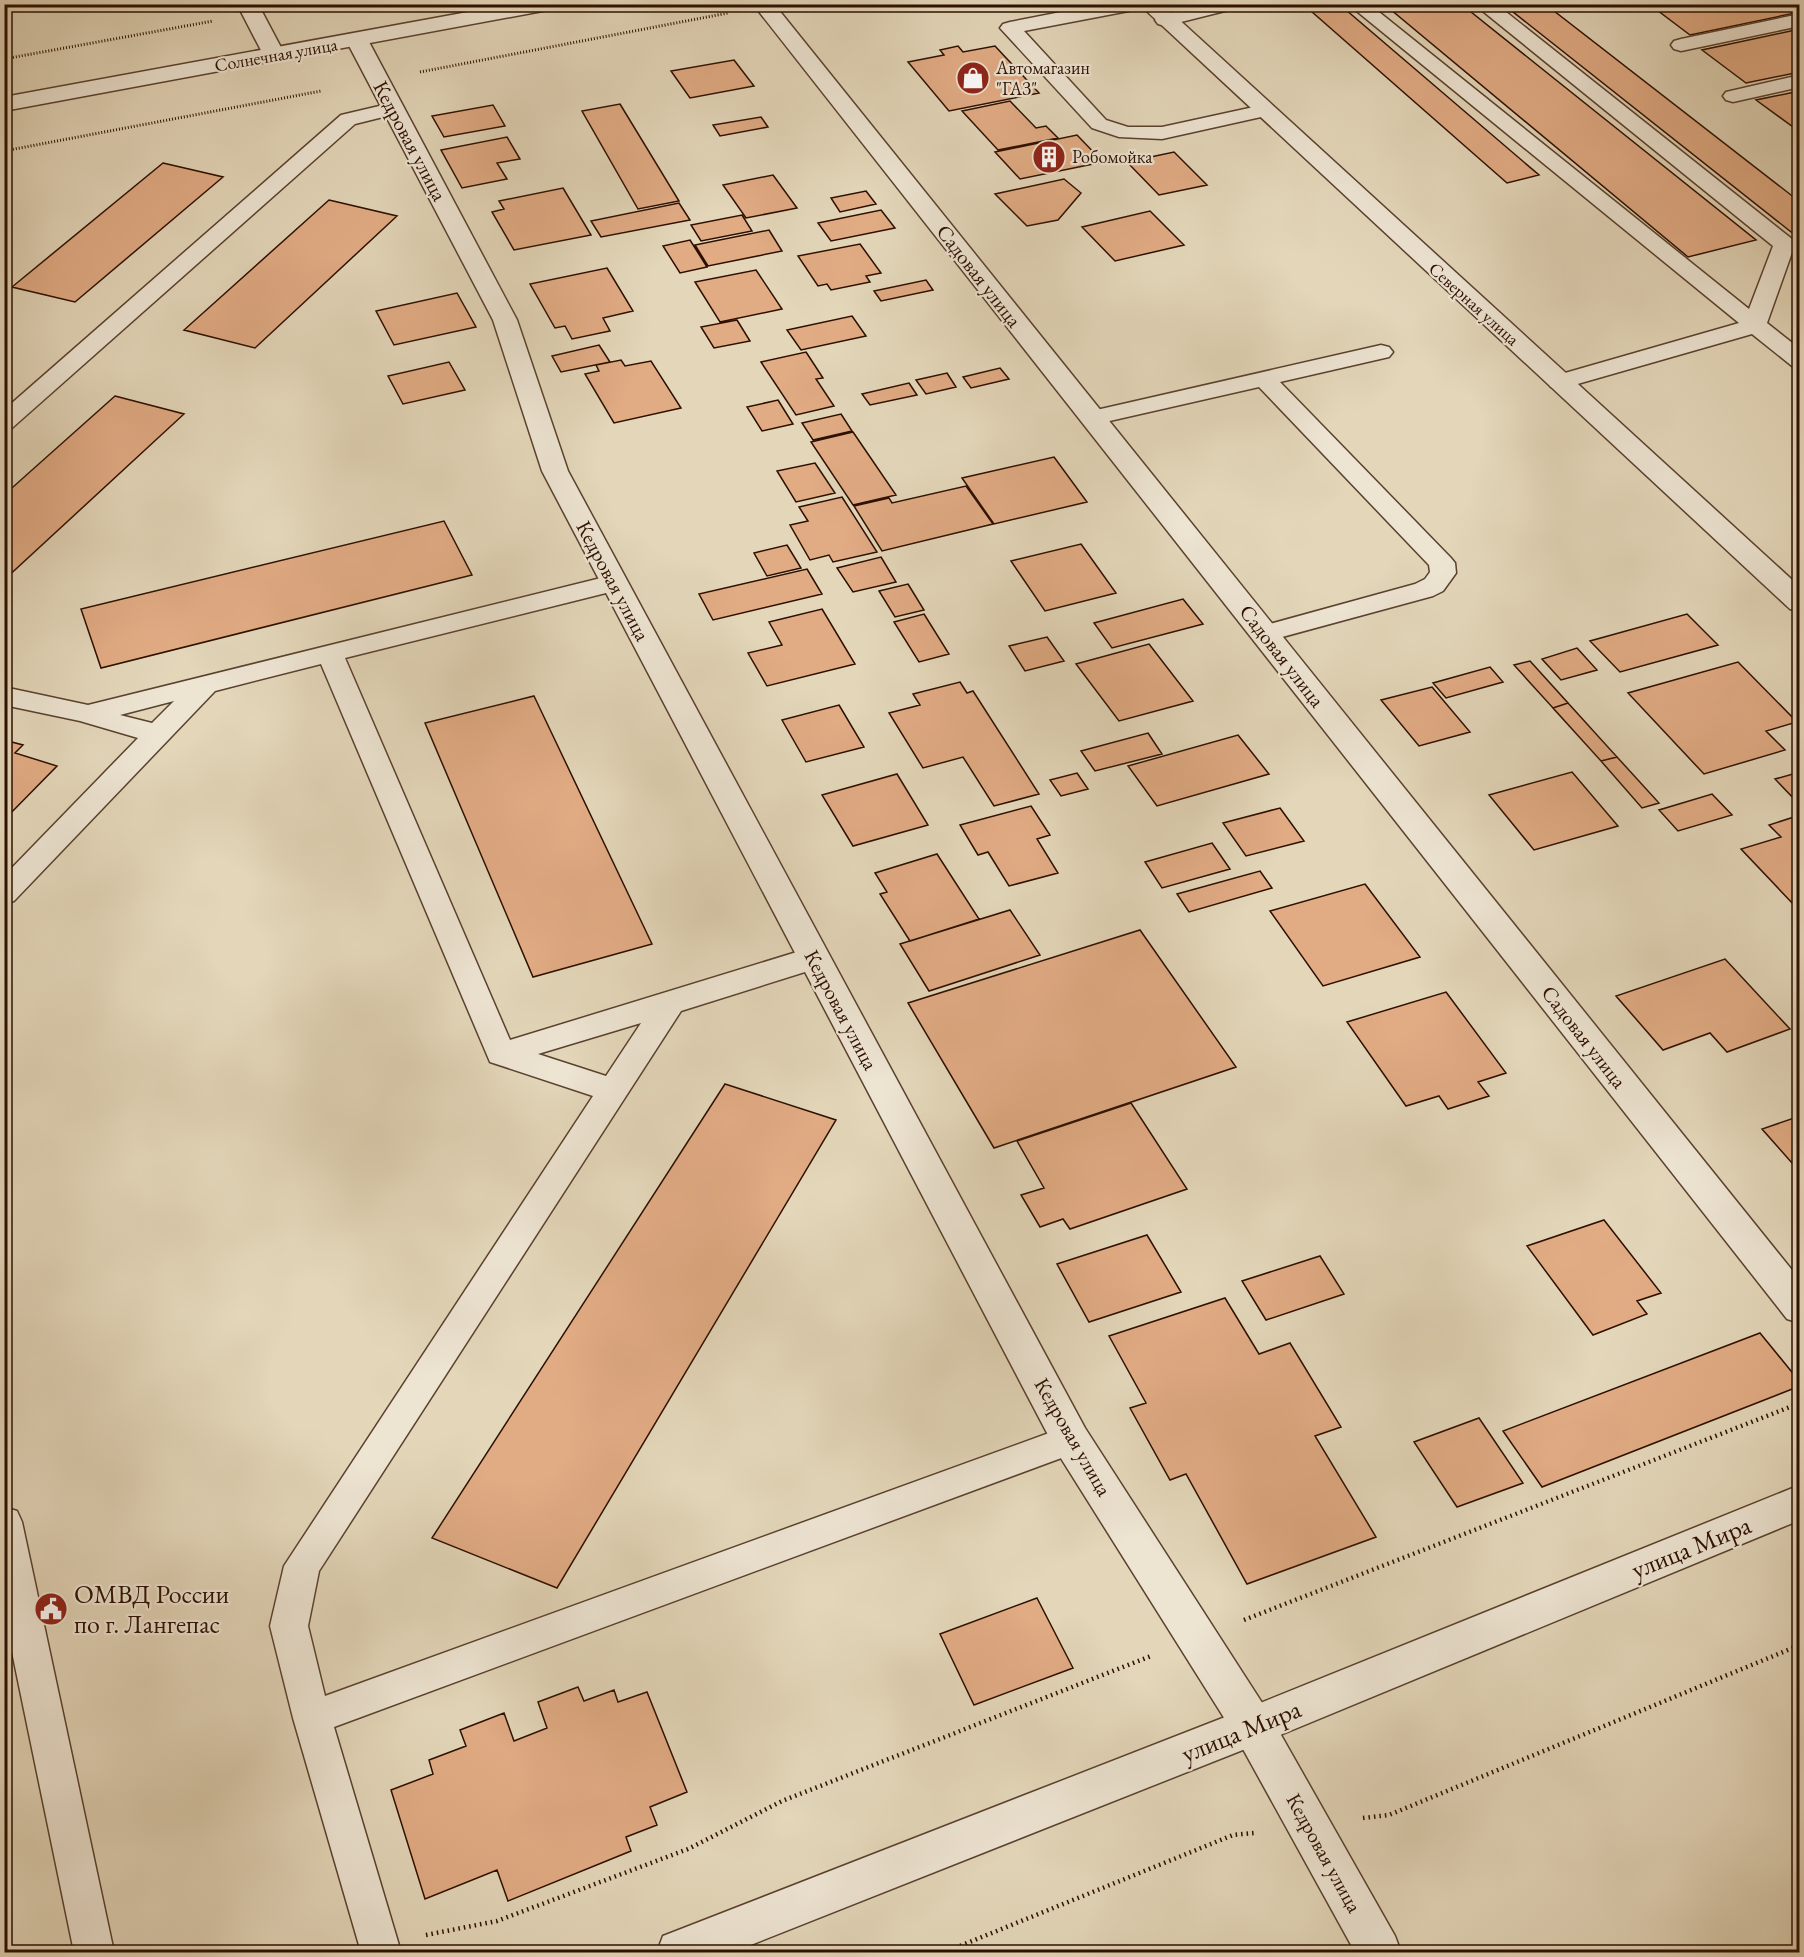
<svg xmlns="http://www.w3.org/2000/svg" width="1804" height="1957" viewBox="0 0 1804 1957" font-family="'EB Garamond',serif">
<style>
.building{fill:#e1ab84;stroke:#2d0f00;stroke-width:1.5}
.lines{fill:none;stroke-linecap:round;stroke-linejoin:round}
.service-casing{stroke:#5a412e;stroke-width:3}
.minor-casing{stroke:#5a412e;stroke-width:3}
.tertiary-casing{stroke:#5a412e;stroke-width:3}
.path-far1{stroke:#2d0f00;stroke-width:3;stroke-dasharray:1 2;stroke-linecap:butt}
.path{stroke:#2d0f00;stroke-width:4.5;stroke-dasharray:1.5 4;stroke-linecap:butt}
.service{fill:#ede4d2;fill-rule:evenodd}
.minor{fill:#ede4d2;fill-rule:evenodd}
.tertiary{fill:#ede4d2;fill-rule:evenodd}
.labels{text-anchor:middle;stroke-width:4.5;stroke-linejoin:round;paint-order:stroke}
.far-street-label{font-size:18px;fill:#2d0f00;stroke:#ede4d2}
.far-poi-label{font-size:18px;fill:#2d0f00;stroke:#ede4d2;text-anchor:start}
.street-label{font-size:21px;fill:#2d0f00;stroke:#ede4d2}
.near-street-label{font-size:26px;fill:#2d0f00;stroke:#ede4d2}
.near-poi-label{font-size:26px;fill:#2d0f00;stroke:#ede4d2;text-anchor:start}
</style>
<rect width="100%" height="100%" fill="#e3d6b9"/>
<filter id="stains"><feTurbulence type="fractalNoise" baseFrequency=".00333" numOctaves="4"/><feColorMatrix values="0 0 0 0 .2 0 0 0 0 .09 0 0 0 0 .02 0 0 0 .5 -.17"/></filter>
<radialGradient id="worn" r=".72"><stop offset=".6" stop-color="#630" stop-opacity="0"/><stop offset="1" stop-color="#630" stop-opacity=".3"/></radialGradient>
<path class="building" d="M1303,4H1339L1539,175L1507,183Z
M1384,4H1461L1756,240L1688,257Z
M1503,4H1545L1800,202V239Z
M1649,4H1800V12L1690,35Z
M1800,29V72L1746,83L1702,50Z
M958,46L963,52L995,46L1039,93L949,111L908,62L944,55L940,50Z
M734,60L754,86L690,98L671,71Z
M1800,91V132L1756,100Z
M1010,101L1036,128L1046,126L1058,138L998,150L962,111Z
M620,104L679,201L638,209L582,111Z
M493,105L505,126L444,137L432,116Z
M761,117L768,127L720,136L713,125Z
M1077,135L1103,162L1020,179L995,152Z
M507,137L520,159L497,163L507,179L462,188L441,150Z
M1174,152L1207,185L1159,195L1127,162Z
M163,163L223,177L75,302L12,287Z
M773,175L797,208L746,218L723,185Z
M1064,179L1081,193L1058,220L1027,226L995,194Z
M563,188L591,235L514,250L492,212L504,209L499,201Z
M866,191L876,204L840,212L831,198Z
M329,200L397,216L255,348L184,330Z
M679,203L690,220L601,237L591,221Z
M881,210L895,228L831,241L818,223Z
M1150,211L1184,245L1115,261L1082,227Z
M742,215L752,231L701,241L691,225Z
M769,230L782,251L708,266L695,245Z
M690,240L707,267L680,273L663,246Z
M860,244L881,273L866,276L870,282L831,290L827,284L818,286L798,256Z
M607,268L633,311L603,318L610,331L572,339L565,326L555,328L530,284Z
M756,270L782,309L720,322L695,282Z
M926,280L933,290L881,301L874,291Z
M457,293L476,327L394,345L376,311Z
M852,316L866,336L801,350L787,330Z
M737,320L750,341L714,348L701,327Z
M599,345L610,362L561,372L552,356Z
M806,352L823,378L816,379L834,406L796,415L761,362Z
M621,360L625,366L651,361L681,408L614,423L585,374L599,371L596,365Z
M449,362L465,390L403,404L388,376Z
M1000,368L1009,379L971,388L963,377Z
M947,373L956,387L926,394L916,380Z
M909,383L917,395L870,405L862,394Z
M115,396L184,414L4,580V495Z
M778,400L793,424L762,431L747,407Z
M841,414L852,431L813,440L802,423Z
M853,432L896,495L853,505L811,442Z
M1054,457L1087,502L994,524L962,478Z
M815,463L835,493L796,502L777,471Z
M966,486L993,524L882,551L854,506L889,498L892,503Z
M842,497L877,552L833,562L829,555L810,560L790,525L808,521L799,507Z
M444,521L472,575L101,668L81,609Z
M1081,544L1116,593L1045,611L1011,561Z
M787,545L801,568L767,576L754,553Z
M881,557L896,582L853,592L837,568Z
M807,569L822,594L713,620L699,594Z
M908,584L924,610L895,617L879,591Z
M1183,599L1203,624L1112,648L1094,623Z
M822,609L855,664L767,686L748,653L782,645L769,622Z
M924,614L949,654L919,662L894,622Z
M1687,614L1718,645L1620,672L1590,641Z
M1047,637L1064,661L1025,671L1009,646Z
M1149,644L1193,701L1119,721L1076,664Z
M1577,648L1597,670L1561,680L1542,659Z
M1530,661L1568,703L1553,708L1514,665Z
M1738,662L1797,722L1766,731L1785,750L1704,774L1628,693Z
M1490,667L1503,682L1446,698L1433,683Z
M960,682L967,693L973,691L1039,794L994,806L963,757L923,768L889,713L920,705L913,694Z
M1432,687L1470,732L1419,746L1381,700Z
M534,696L652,944L533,977L425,723Z
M1568,703L1617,757L1601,761L1553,708Z
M839,705L864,747L806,762L782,720Z
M1148,733L1162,754L1095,771L1081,751Z
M1238,735L1269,774L1157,806L1128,766Z
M4,740L23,745L15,753L57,766L4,820Z
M1617,757L1659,803L1642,808L1601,761Z
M1572,772L1618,826L1534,850L1489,795Z
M1800,772V802L1798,803L1775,779Z
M1077,773L1088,789L1061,796L1050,780Z
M897,774L928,825L853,846L822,795Z
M1712,794L1732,815L1678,831L1659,810Z
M1031,806L1050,835L1037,839L1058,873L1009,886L988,852L978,855L960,825Z
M1280,808L1304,841L1246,856L1223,823Z
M1800,815V904L1794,905L1741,849L1781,837L1769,825Z
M1212,843L1230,869L1162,888L1145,862Z
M937,854L979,919L910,941L880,894L887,892L875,873Z
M1260,871L1272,888L1189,912L1177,894Z
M1365,884L1420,957L1323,986L1270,911Z
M1010,910L1040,955L929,991L900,944Z
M1140,930L1236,1067L994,1148L908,1003Z
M1725,959L1790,1029L1727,1052L1710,1033L1663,1050L1616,996Z
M1446,992L1506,1073L1478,1082L1489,1096L1448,1109L1439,1096L1406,1106L1347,1022Z
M725,1084L836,1120L557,1588L432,1538Z
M1131,1103L1187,1189L1070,1229L1063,1219L1040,1227L1021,1195L1044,1188L1017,1141Z
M1800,1116V1172L1762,1129Z
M1604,1220L1661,1293L1637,1301L1647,1314L1593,1335L1527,1246Z
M1147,1235L1181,1292L1089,1322L1057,1264Z
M1320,1256L1344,1294L1266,1320L1242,1281Z
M1225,1298L1259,1354L1290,1343L1341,1427L1315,1436L1376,1537L1247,1584L1186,1474L1170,1480L1130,1408L1146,1403L1109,1336Z
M1760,1333L1800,1382V1386L1542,1487L1503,1431Z
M1479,1418L1523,1483L1457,1507L1414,1442Z
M1037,1598L1073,1668L974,1705L940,1634Z
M578,1687L584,1701L614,1690L618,1702L647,1692L687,1792L650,1807L657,1825L626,1837L631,1851L508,1901L497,1870L425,1899L391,1790L433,1774L429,1760L466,1746L460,1730L504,1713L514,1741L547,1728L538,1702Z"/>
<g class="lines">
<defs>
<path id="service" d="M1102,4H1143L1141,8L1134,10L1024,31L1106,120L1128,127H1162L1263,105L1270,107L1273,111L1270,115L1162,139L1119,137L1092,128L1000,28L1003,24L1010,22Z
M1205,4H1239L1237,8L1165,26L1158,24L1155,20L1158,16Z
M1348,4H1369L1749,309L1773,246L1474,4H1496L1792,239L1795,244L1767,323L1800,349V368L1792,366L1752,334L1567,387L1559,389L1551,387L1547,382L1551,377L1739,323Z
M1800,14V26L1681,51L1674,49L1671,45L1674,41L1681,39Z
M1800,75V87L1733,102L1726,100L1723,96L1726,92Z
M392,103L399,105L402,109L399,113L355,124L12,428L4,430V410L341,115Z
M1381,345L1389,347L1393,352L1389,357L1280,382L1451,558L1455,563L1456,573L1443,591L1433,596L1264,642L1255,640L1251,634L1255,628L1415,584L1425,579L1430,572L1429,565L1259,387L1092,425L1084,423L1080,418L1084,413L1092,411Z
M613,575L622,577L626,583L622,589L345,658L510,1040L813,947L824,950L828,958L824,966L681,1011L319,1571L308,1626L325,1696L1071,1425L1083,1430L1089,1440L1083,1450L334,1727L401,1952H361L293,1718L270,1626L284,1566L593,1096L490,1062L321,664L215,691L14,901L4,904V876L138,738L80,721L4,705V687L88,705ZM174,701L152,723L120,715ZM641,1023L606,1076L538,1054Z
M4,1507L17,1511L22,1522L114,1952H74L4,1613Z"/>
<path id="minor" d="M237,4H258L285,55L282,60L274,61L266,60Z
M753,4H774L1800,1280V1323L1787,1319Z
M1139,4H1162L1800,587V612L1790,609Z
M357,34L365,35L368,40L517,320L568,471L1085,1428L1268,1712L1395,1936L1401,1952H1355L1238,1740L1057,1452L542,471L493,320L346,40L349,35Z"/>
<path id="tertiary" d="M511,4H558L555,8L548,10L4,111V97Z
M1800,1485V1520L1268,1740L733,1952H657L663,1936L1238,1712Z"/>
</defs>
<use href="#service" class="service-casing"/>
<use href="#minor" class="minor-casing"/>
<use href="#tertiary" class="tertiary-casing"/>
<path class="path-far1" d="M294,6L304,4
M4,59L213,21
M420,72L728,13
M4,151L321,91"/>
<path class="path" d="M1244,1620L1800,1403
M1363,1818L1389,1815L1800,1645
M426,1935L497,1921L688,1849L782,1801L1151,1656
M945,1952L1233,1835L1254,1833"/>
<use href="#service" class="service"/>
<use href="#minor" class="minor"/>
<use href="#tertiary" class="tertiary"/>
</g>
<defs>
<symbol id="shop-disc" viewBox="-11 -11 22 22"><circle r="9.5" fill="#8f2418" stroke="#ede4d2"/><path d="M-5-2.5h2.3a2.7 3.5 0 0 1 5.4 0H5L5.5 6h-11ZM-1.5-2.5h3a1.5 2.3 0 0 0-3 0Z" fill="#fff"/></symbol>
<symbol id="building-disc" viewBox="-11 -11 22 22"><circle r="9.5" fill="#8f2418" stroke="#ede4d2"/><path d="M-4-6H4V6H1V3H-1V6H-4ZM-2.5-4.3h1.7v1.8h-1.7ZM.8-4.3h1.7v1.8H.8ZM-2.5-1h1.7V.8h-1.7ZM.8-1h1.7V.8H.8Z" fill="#fff"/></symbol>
<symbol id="civic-disc" viewBox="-11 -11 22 22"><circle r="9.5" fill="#8f2418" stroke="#ede4d2"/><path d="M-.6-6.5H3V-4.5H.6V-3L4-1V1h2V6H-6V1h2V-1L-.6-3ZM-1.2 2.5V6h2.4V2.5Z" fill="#fff"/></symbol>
</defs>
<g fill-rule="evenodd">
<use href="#shop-disc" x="954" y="59" width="38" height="38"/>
<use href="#building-disc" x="1030" y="138" width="38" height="38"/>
<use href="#civic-disc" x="32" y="1590" width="38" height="38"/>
</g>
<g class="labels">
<g class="far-street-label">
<text transform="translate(276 55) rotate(-10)" y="6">Солнечная улица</text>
<text transform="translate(1474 304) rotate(42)" y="6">Северная улица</text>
</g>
<g class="far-poi-label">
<text x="996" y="74">Автомагазин<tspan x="996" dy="21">"ГАЗ"</tspan></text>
<text x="1072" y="163">Робомойка</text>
</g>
<g class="street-label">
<text transform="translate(410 141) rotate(62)" y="7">Кедровая улица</text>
<text transform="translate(979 276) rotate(52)" y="7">Садовая улица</text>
<text transform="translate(613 581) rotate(62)" y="7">Кедровая улица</text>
<text transform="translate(1282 656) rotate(52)" y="7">Садовая улица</text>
<text transform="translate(841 1010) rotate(62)" y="7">Кедровая улица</text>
<text transform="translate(1584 1037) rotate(52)" y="7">Садовая улица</text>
<text transform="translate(1073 1437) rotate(60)" y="7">Кедровая улица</text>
<text transform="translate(1324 1853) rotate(61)" y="7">Кедровая улица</text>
</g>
<g class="near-street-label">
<text transform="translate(1691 1547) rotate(-22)" y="9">улица Мира</text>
<text transform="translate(1241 1731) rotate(-22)" y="9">улица Мира</text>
</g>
<g class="near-poi-label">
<text x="74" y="1603">ОМВД России<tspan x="74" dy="30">по г. Лангепас</tspan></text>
</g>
</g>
<rect width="1804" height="1957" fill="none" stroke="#e3d6b9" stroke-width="24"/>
<rect x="6" y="6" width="1792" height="1945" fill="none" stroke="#2d0f00" stroke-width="3"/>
<rect x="12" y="12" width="1780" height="1933" fill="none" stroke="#2d0f00" stroke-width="1.5"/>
<rect width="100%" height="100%" filter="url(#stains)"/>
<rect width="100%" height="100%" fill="url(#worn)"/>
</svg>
